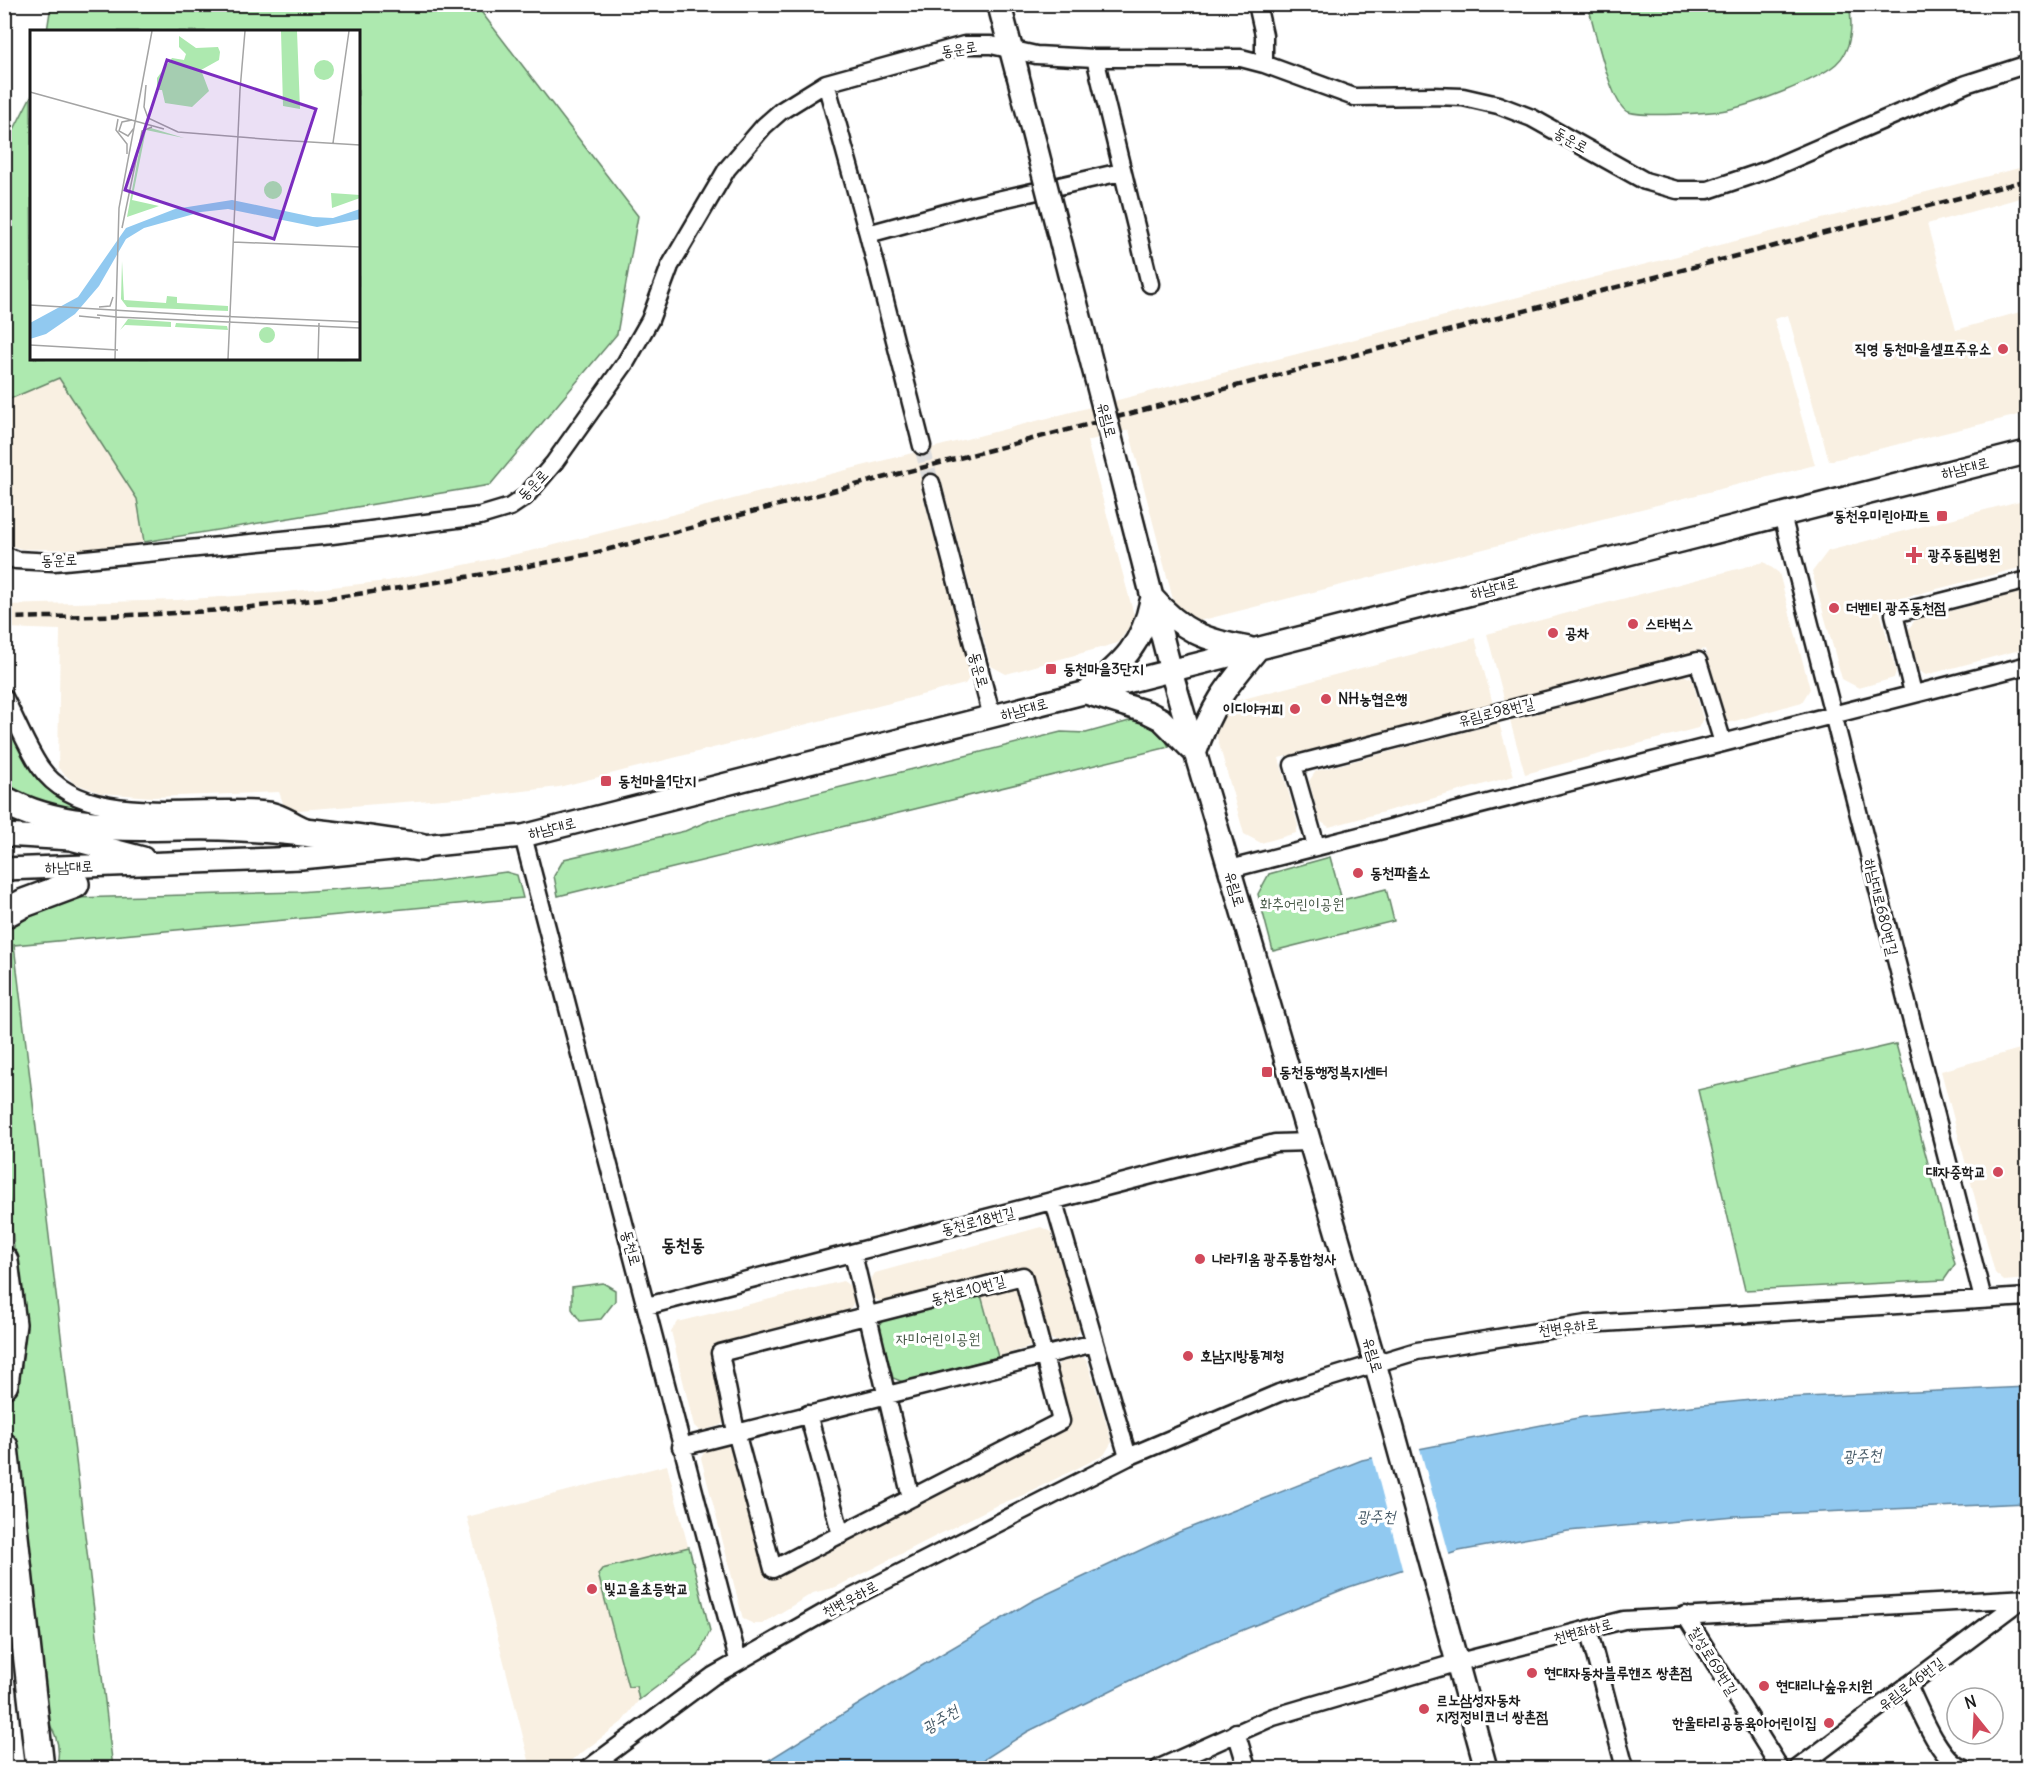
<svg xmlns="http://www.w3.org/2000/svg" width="2032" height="1773" viewBox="0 0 2032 1773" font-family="Delius,'Poor Story',sans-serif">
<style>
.built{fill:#f9f0e2}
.green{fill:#ade9af;stroke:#648266;stroke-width:1.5}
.water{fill:#91c9f0;stroke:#62849b;stroke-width:1.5}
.pier{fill:#fff}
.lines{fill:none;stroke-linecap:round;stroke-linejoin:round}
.minor-tunnel{stroke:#ddd;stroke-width:16;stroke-dasharray:16 8;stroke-linecap:butt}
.minor-casing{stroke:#1c1c1c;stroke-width:21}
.tertiary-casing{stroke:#1c1c1c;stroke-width:26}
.secondary-casing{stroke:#1c1c1c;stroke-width:27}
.trunk-casing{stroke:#1c1c1c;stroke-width:32}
.minor{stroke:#fff;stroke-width:16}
.tertiary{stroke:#fff;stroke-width:21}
.secondary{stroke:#fff;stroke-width:22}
.trunk{stroke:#fff;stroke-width:27}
.rail{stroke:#1c1c1c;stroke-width:4.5;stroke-dasharray:9 4.5;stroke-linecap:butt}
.tertiary-bridge-casing{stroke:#1c1c1c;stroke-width:26;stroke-linecap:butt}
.tertiary-bridge{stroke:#fff;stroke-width:21}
.poi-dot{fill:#d1495b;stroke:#fff;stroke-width:2}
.labels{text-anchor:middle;stroke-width:6;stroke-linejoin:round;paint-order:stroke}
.street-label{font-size:15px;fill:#1c1c1c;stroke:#fff}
.poi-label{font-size:15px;font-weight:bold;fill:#1c1c1c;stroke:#fff;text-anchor:start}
.park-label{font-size:15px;fill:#485a48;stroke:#fff}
.water-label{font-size:16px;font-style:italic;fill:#455966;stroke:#fff}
.quarter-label{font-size:18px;font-weight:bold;fill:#1c1c1c;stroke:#fff}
.inset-road{fill:none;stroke:#a4a4a4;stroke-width:1.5}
.view{fill:#7b2cbf;fill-opacity:0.15;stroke:#7b2cbf;stroke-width:3}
.inset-edge{fill:none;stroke:#1c1c1c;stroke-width:3}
</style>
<rect width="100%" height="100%" fill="#fff"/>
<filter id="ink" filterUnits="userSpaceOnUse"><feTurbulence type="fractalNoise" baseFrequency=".0167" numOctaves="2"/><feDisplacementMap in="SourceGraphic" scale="12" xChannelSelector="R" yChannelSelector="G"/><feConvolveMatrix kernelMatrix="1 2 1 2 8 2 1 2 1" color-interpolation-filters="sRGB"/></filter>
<g filter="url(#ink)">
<path class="built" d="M2027,166V196L1927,224L1956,330L2027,310V413L1829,461L1788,315L1774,319L1815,465L1191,623L1177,615L1129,430L1087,441L1135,619L1118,643L1006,674L991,666L941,479L920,485L972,674L965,684L559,787L469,797L286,811L279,792L152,797L101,793L74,783L58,768L60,630L5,628V605L177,600L277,593L388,581L535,550Z
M59,378L137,499L144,542L105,549H22L5,544V401Z
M2027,499V566L1878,604L1896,671L1894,678L1859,688L1842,679L1812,572L1828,551Z
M1764,562L1779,573L1810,689L1802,702L1728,723L1705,649L1505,702L1487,634Z
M2027,591V648L1926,675L1919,671L1908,630L1915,620Z
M1475,638L1493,704L1279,758L1298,826L1296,833L1261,843L1244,834L1214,726L1232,702Z
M1681,674L1692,679L1703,719L1698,728L1525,774L1510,721Z
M1499,723L1514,776L1329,827L1320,821L1309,781L1316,771Z
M2027,1047V1279L2004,1281L1995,1273L1941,1071Z
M1041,1227L1051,1232L1081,1328L1076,1336L1057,1342L1048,1337L1027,1267L889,1305L875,1299L870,1281L875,1273Z
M843,1281L850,1286L855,1301L847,1313L712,1349L727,1417L721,1425L701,1431L694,1426L671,1331L677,1322Z
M1012,1287L1019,1292L1033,1342L1029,1347L998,1357L981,1295Z
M1081,1356L1087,1360L1112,1442L1104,1455L1023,1495L993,1507L836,1587L813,1593L762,1624H754L743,1619L701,1458L706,1449L724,1444L732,1449L767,1580L1070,1425L1056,1370L1059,1363Z
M667,1465L710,1631L705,1644L698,1656L639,1700L622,1722L562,1768H531L467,1517Z"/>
<path class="green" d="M51,5H476L638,216L617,334L490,485L144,542L137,499L59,378L5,401V147L31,96L32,358H358V32L47,31Z
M1588,5H1849C1853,25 1852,50 1836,64C1816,81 1752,105 1726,110C1710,113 1638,118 1626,111C1610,100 1594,27 1588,5Z
M4,710L28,761L94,807L91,817L49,827L5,826Z
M1133,720C1152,724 1161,729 1169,747L558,896L554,876L564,859L685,831L713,819L1061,732L1086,733Z
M1330,857L1342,900L1386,889L1394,921L1273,951L1258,894L1269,874Z
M506,872L517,875L523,898L14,945L113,1768H56C62,1749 57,1733 45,1718L8,1418L21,1323L5,1153L4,925L72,898L299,892L430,882Z
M1896,1044L1955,1264L1944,1280L1745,1290L1698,1090Z
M603,1283L615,1290V1301L601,1319L580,1321L572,1309V1287Z
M981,1295L998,1357L903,1382L893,1378L879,1326L883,1320Z
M689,1547L710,1631L698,1656L639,1700L636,1686L628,1687L598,1574L602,1569Z"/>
<path class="water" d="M2027,1387V1503L1734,1516L1568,1531L1459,1551L1349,1587L1186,1653L1027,1732L971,1768H756L901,1678L1032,1601L1179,1532L1362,1460L1583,1417L1761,1399Z"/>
<path class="pier" d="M1419,1445L1450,1557L1403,1572L1372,1455Z"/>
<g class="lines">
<path class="minor-tunnel" d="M922,446L931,483"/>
<defs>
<path id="minor" d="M1257,4L1264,35V64
M1095,58L1150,284
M826,83L868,234L922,446
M868,234L971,206L1121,172
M931,483L992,717
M1782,515L1983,1299
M4,555L16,560L54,562L332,535L480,516L510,507L525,497L554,463L626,362L650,320L670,266L727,169L764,126L781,111L826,83L964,45H991L1036,55L1095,58H1241L1264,64L1354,97L1432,96L1463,97L1498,105L1532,118L1645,181L1677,190H1708L1770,169L1966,84L2028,64
M1913,693L1894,614L2028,580
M4,697C16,720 26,746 40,767C85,832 204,801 272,811C283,813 295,822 305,826
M523,836L738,1660
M1316,846L1293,765L1698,661L1723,743
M1230,869L2028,665
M1054,1202L1128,1457
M853,1254L911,1498
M1023,1276L1061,1421L773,1569L736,1432L720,1353Z
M647,1306L1275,1143L1310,1142
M808,1414L841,1535
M681,1447L1094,1343
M1685,1615L1780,1768
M1588,1629L1625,1768
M1908,1685C1919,1707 1939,1761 1963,1768
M1236,1732L1247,1768
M589,1768L713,1676L843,1602L1128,1457L1279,1393L1417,1351L1586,1324L2028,1297
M1159,1768L1273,1717L1455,1663L1624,1620L2028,1598
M1798,1768L2023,1599"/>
<path id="tertiary" d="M1144,566L1171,671L1375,1363L1486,1768
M1152,597C1183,632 1204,640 1249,648
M1090,689C1123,662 1142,645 1151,601
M1086,693L1147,712L1161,719L1191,749
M1195,754C1211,706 1226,687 1258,649
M4,835L71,839L143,858
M4,869L301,858L523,836L1675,542"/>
<path id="secondary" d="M999,4L1017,72
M1675,542L2028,452"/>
<path id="trunk" d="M4,800C71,837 147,824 220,826C287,828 354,838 420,847
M4,914L24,903L75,884
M4,1261L12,1324L4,1384
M4,1447L40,1768"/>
</defs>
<use href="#minor" class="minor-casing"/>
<use href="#tertiary" class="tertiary-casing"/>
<use href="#secondary" class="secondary-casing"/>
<use href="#trunk" class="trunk-casing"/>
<use href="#minor" class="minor"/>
<use href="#tertiary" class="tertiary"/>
<use href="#secondary" class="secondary"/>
<use href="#trunk" class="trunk"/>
<path class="rail" d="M4,618C83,616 163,616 242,608C360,596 477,577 594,553L2028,180"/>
<defs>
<path id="tertiary-bridge" d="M1017,72L1144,566"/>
</defs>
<use href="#tertiary-bridge" class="tertiary-bridge-casing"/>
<use href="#tertiary-bridge" class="tertiary-bridge"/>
</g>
</g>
<g class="poi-dot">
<circle cx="2003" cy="349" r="6"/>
<rect x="1936" y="510" width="12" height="12" rx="3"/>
<path d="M1911 546h6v6h6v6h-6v6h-6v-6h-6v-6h6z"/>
<circle cx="1834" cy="608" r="6"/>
<circle cx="1633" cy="624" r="6"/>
<circle cx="1553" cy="633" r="6"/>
<rect x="1045" y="663" width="12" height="12" rx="3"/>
<circle cx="1326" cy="699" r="6"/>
<circle cx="1295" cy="709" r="6"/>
<rect x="600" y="775" width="12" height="12" rx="3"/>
<circle cx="1358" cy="873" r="6"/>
<rect x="1261" y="1066" width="12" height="12" rx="3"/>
<circle cx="1998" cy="1172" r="6"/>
<circle cx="1200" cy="1259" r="6"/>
<circle cx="1188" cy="1356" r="6"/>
<circle cx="592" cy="1589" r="6"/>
<circle cx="1532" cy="1673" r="6"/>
<circle cx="1764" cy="1686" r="6"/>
<circle cx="1424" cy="1709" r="6"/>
<circle cx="1829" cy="1723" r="6"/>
</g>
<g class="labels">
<g class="street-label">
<text transform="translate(959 49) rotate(-9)" y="5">동운로</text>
<text transform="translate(1571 140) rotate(29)" y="5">동운로</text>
<text transform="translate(1107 420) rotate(76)" y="5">유림로</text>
<text transform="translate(1965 468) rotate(-14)" y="5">하남대로</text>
<text transform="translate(533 485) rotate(-46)" y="5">동운로</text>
<text transform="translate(59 560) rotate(-2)" y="5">동운로</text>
<text transform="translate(1494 588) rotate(-14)" y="5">하남대로</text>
<text transform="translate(979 670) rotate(75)" y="5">동운로</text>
<text transform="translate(1024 709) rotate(-15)" y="5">하남대로</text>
<text transform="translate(1496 712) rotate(-14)" y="5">유림로98번길</text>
<text transform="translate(552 828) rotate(-14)" y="5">하남대로</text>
<text transform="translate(69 867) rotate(-2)" y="5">하남대로</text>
<text transform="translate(1235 889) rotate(74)" y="5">유림로</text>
<text transform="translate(1881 907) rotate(76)" y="5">하남대로680번길</text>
<text transform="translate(978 1221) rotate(-14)" y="5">동천로18번길</text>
<text transform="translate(631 1248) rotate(75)" y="5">동천로</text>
<text transform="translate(968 1290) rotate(-15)" y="5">동천로10번길</text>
<text transform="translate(1568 1327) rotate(-7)" y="5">천변우하로</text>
<text transform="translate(1373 1355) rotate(74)" y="5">유림로</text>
<text transform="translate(850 1599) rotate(-28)" y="5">천변우하로</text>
<text transform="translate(1583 1631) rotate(-15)" y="5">천변좌하로</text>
<text transform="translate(1713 1661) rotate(58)" y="5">칠성로69번길</text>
<text transform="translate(1911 1684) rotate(-37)" y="5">유림로46번길</text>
</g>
<g class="poi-label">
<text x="1991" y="354" text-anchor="end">직영 동천마을셀프주유소</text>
<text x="1930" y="521" text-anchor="end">동천우미린아파트</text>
<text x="1928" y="560">광주동림병원</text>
<text x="1846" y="613">더벤티 광주동천점</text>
<text x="1645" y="629">스타벅스</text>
<text x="1565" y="638">공차</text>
<text x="1063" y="674">동천마을3단지</text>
<text x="1338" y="704">NH농협은행</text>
<text x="1283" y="714" text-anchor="end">이디야커피</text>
<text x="618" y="786">동천마을1단지</text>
<text x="1370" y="878">동천파출소</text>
<text x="1279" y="1077">동천동행정복지센터</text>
<text x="1986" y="1177" text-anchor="end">대자중학교</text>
<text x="1212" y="1264">나라키움 광주통합청사</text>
<text x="1200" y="1361">호남지방통계청</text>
<text x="604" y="1594">빛고을초등학교</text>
<text x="1544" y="1678">현대자동차블루핸즈 쌍촌점</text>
<text x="1776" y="1691">현대리나숲유치원</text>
<text x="1436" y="1705">르노삼성자동차<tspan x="1436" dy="17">지정정비코너 쌍촌점</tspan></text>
<text x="1817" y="1728" text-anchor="end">한울타리공동육아어린이집</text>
</g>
<g class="park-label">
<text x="1302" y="909">화추어린이공원</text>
<text x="938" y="1344">자미어린이공원</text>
</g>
<g class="water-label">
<text transform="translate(1862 1455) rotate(-3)" y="6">광주천</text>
<text x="1376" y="1522">광주천</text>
<text transform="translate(940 1719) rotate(-32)" y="6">광주천</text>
</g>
<g class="quarter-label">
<text x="683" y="1251">동천동</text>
</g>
</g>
<g transform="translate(30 30)">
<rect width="330" height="330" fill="#fff"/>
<path d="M251,1H267L270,79L253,76ZM149,6L166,18L188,17L190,22L189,30L171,40L179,61L162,77L135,73L132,60H127V48L142,28L154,30L156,24L149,17ZM284 40a10 10 0 1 1 20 0a10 10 0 1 1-20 0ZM121,98L154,108L116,100L102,170L129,176L97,187L113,101ZM234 160a9 9 0 1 1 18 0a9 9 0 1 1-18 0ZM301,163L330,165V168L302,178ZM92,231L94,270L136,273L137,266L147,267V273L198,276V281L97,277L91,269ZM98,289L141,292V297L95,295L90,300ZM146,293L197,296L198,300L145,297ZM229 305a8 8 0 1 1 16 0a8 8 0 1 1-16 0Z" fill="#ade9af"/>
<path d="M202,170L283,187L303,188L330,179V189L287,197L198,179L171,182L114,198L96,209L69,256L45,284L16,304L0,309V293L48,267L96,198L145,179Z" fill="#91c9f0"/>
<path class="inset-road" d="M116,55L114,77L118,88L148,102M210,60L215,1M0,62L134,99M88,89L86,100L97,114V124M102,90L92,92L89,101L98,106L104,98M148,102L247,110M247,110L330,115M303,113L319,1M92,198L112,101L122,97M203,212L330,217M0,275L166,285M69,277L80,276L83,267M86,280V287L330,298M86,280L89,178L122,1M67,285L86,287L85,329M163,285L330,292M49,286L70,288M0,315L88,320M198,329L210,60M288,329L289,293"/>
<path class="view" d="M137,30L286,79L244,209L95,160Z"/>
<rect width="330" height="330" class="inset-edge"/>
</g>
<rect width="2032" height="1773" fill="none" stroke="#fff" stroke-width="24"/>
<rect x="12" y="12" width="2008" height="1749" fill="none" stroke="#1c1c1c" stroke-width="2" filter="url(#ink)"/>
<g transform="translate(1975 1716) rotate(342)"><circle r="28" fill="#ffffff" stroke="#a4a4a4" stroke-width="1.5"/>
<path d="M0-4.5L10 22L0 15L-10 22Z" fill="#d1495b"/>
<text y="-9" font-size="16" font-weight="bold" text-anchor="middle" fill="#1c1c1c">N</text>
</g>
</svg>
